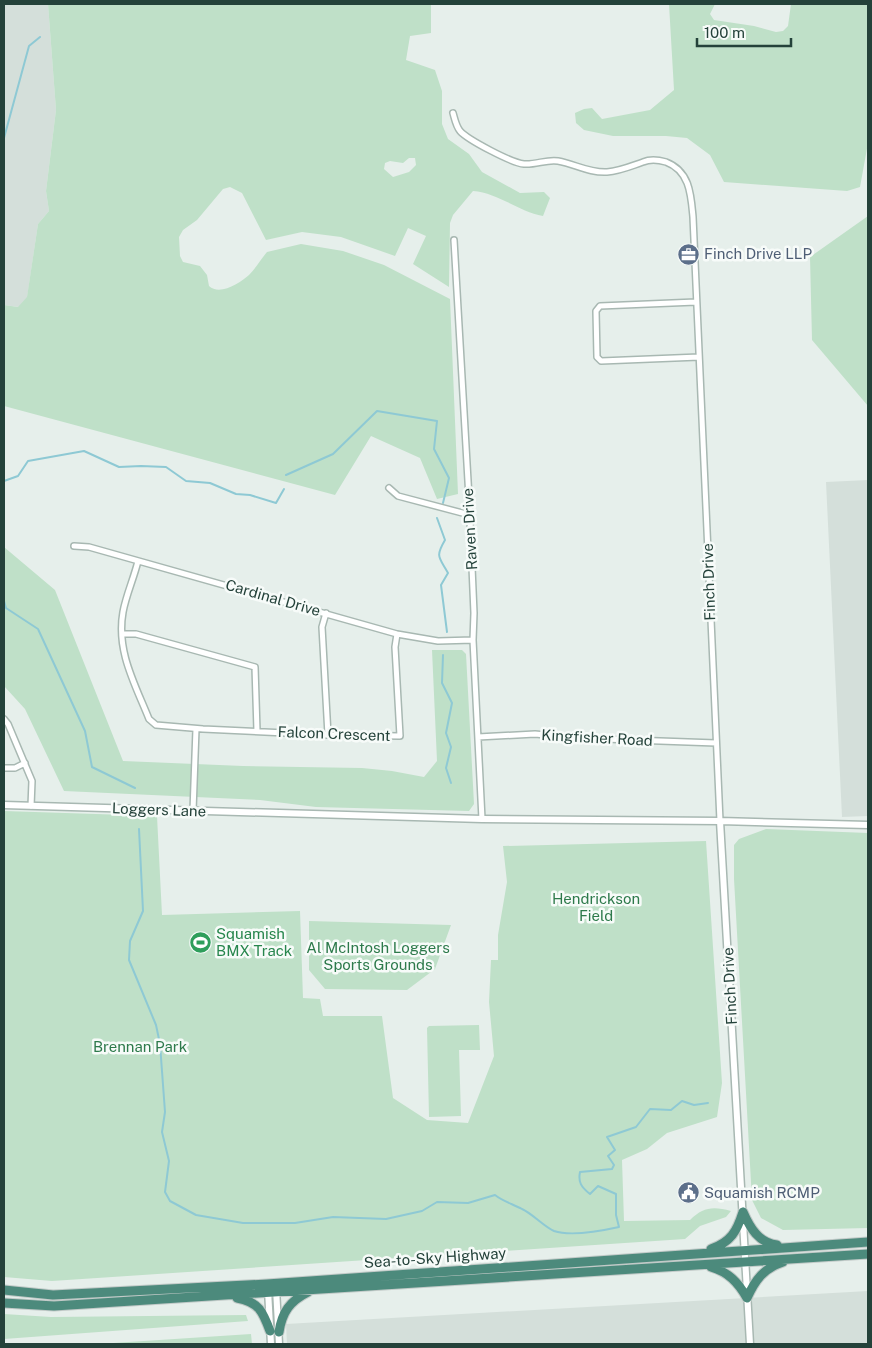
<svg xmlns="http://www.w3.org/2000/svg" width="872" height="1348" viewBox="0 0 872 1348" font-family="'Public Sans',sans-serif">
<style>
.built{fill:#d4dfda}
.green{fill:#bfe0c8;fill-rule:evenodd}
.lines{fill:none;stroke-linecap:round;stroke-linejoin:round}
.stream{stroke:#8ec9d4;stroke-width:2}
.minor-casing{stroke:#a8b8b2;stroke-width:8}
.tertiary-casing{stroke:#a8b8b2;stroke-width:9}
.trunk-casing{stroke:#c2cac8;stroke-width:11}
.minor{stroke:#fff;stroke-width:5}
.tertiary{stroke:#fff;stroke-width:6}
.trunk{stroke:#4c8a7c;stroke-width:9}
.labels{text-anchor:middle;stroke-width:5;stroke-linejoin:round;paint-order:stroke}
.service-label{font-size:15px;fill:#4e5e75;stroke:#f7fbf9;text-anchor:start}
.street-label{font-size:15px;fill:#24423a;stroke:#f7fbf9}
.park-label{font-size:15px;fill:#2d7a4b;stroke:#f7fbf9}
.leisure-label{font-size:15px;fill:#27864d;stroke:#f7fbf9;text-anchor:start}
</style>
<rect width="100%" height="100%" fill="#e6efeb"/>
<path class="built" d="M4,4H48L56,110L46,191L49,211L38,224L27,298L19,307L4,305Z
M868,480V816L842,817L826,482Z
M868,1291V1344H287L286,1324Z"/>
<path class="green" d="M48,4H431V33L410,36L406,60L435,70L442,91V124L448,139L469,154L482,172L520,193L544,192L550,198L543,216C518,211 498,193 473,191L453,215L450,223L449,287L413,264L426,236L408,228L395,256L341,237L302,232L266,240L242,193L230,187L223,189L197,220L183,230L179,237L180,256L183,262L200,266L207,275L209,286C220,296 240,283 249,275C256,268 261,259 267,252L301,244L343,251L384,265L450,299L458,494L437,499L420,458L371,436L335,495L4,406V305L18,307L27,297L38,224L49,211L46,191L56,110ZM409,158H415L416,165L409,172L393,177L384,169L385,163L390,161L403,163Z
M669,4H715L710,14L714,20L754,26L776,32L783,31L788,26L791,4H868V143L860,187L847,191L724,182L710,155L687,138L666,136H613L584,130L576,123L575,113L584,109L592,108L602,119L650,110L674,90Z
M868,216V406L812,340L810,257Z
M4,547L55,590L123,761L243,766L362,768L392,771L424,777L437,761L432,650H462L466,654L474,804L469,811L316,807L260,800L64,791L25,709L4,686Z
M4,811L157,816L162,915L300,911L303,998L320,999L323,1016H382L393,1098L427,1120L468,1123L494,1056L489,1002L491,960H498V935L507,882L503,846L706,841L722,1083L717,1117L667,1133L647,1149L622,1160L624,1221L690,1220C703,1207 713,1206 731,1211L726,1217L700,1226L685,1239L52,1281L4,1277Z
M766,829L868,833V1228L783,1230L761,1218L752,1200L734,879V845L739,839Z
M309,921L451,925L435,969L407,990L325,989L309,970Z
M479,1025L480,1050H459L461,1116L429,1117L427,1028L429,1026Z
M4,1314L51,1317L246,1315L248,1321L4,1339Z
M251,1334L252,1344H98Z"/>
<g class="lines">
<path class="stream" d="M4,138L29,46L40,37
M286,475L333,454L377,411L437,421L434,449L449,478L443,503
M4,481L18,476L28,461L84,451L119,467L141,466L166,467L186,481L210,483L236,494L250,495L276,503L284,489
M437,518L445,540C435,557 439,557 448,573L441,585L447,632
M4,601L6,608L38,629L85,731L92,767L135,788
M443,655L442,683L452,703L446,733L451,747L446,768L451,783
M139,829L143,911L130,941L129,960L156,1025L160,1044L165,1112L162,1132L169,1161L165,1192L170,1201L196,1215L243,1223H295L333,1217L386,1219L422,1211L437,1202L468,1203L495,1195C504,1202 513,1204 522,1209C533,1214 543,1226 554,1231C572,1237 601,1231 619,1227L616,1215V1194L598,1186L590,1194C581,1187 578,1182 580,1172L612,1169L614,1165L608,1156L615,1150L607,1137L636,1127L650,1109L671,1110L682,1101L694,1105L708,1103"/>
<defs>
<path id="minor" d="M453,113C455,120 456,126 460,131C468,140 512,163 524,164C536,165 547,159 558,161C575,164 589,173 607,172C620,171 631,166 643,162C650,159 659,160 666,162C690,171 691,195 693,217L720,821
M454,240L469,498L474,613L473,640L482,819
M696,302L600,306L596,311L597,357L601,361L699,357
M389,488L398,496L470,515
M74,546L89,547L397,634L438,641L473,640
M138,561C134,578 126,595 123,612C116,651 135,684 149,719L156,725L203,729L328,735L400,736L395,647L397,634
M326,613L322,627L328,735
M122,634H136L255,667L257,731
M4,719L8,724L32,781L31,806
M478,737L535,734L576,738L716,743
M4,768H15L25,763
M193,811L196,729"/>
<path id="tertiary" d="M4,805L482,819L720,821L868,825
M720,821L750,1344
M276,1288L279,1344
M268,1290L271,1344"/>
<path id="trunk" d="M743,1212C750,1228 759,1243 777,1245
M711,1249C731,1242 737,1231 743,1212
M711,1267C728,1272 738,1282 747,1298
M4,1290L53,1295L267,1284L868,1242
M237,1298C259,1302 263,1312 270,1331
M747,1298C755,1280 764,1268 783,1262
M4,1303L54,1306L868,1254
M279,1332C282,1312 290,1301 308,1292"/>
</defs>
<use href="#minor" class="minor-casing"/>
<use href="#tertiary" class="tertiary-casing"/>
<use href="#trunk" class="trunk-casing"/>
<use href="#minor" class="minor"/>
<use href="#tertiary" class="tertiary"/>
<use href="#trunk" class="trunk"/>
</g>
<defs>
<symbol id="office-disc" viewBox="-11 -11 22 22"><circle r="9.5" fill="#5c6f8a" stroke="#f7fbf9"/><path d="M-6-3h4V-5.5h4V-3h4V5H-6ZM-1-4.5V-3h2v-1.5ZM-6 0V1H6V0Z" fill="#fff"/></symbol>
<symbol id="stadium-disc" viewBox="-11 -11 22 22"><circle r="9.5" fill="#2e9e5b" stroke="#f7fbf9"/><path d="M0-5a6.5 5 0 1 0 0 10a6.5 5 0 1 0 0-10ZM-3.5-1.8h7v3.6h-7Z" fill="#fff"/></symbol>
<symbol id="civic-disc" viewBox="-11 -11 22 22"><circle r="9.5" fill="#5c6f8a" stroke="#f7fbf9"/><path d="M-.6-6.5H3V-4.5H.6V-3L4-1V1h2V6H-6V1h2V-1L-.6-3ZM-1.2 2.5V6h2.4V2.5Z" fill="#fff"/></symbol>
</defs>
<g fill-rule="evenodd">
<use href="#office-disc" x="676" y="242" width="25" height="25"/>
<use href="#stadium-disc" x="188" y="930" width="25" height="25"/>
<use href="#civic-disc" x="676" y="1180" width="25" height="25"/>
</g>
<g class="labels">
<g class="service-label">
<text x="704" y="259">Finch Drive LLP</text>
<text x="704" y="1198">Squamish RCMP</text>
</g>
<g class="street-label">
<text transform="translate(470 529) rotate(-93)" y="5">Raven Drive</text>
<text transform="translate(709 582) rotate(-92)" y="5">Finch Drive</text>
<text transform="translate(273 598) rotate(16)" y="5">Cardinal Drive</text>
<text transform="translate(334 734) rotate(2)" y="5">Falcon Crescent</text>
<text transform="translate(597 738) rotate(3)" y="5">Kingfisher Road</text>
<text transform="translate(159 810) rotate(2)" y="5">Loggers Lane</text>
<text transform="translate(730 986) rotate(-93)" y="5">Finch Drive</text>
<text transform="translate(435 1258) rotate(-4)" y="5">Sea-to-Sky Highway</text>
</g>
<g class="park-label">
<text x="596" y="904">Hendrickson<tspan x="596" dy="17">Field</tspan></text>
<text x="378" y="953">Al McIntosh Loggers<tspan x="378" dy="17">Sports Grounds</tspan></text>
<text x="140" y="1052">Brennan Park</text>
</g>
<g class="leisure-label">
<text x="216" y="939">Squamish<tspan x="216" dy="17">BMX Track</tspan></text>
</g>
</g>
<rect width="872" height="1348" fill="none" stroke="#24423a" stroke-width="10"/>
<path d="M697 38v8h94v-8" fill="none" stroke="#24423a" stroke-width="2.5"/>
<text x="704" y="38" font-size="15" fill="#24423a" stroke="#f7fbf9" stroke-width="4" paint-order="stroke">100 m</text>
</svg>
